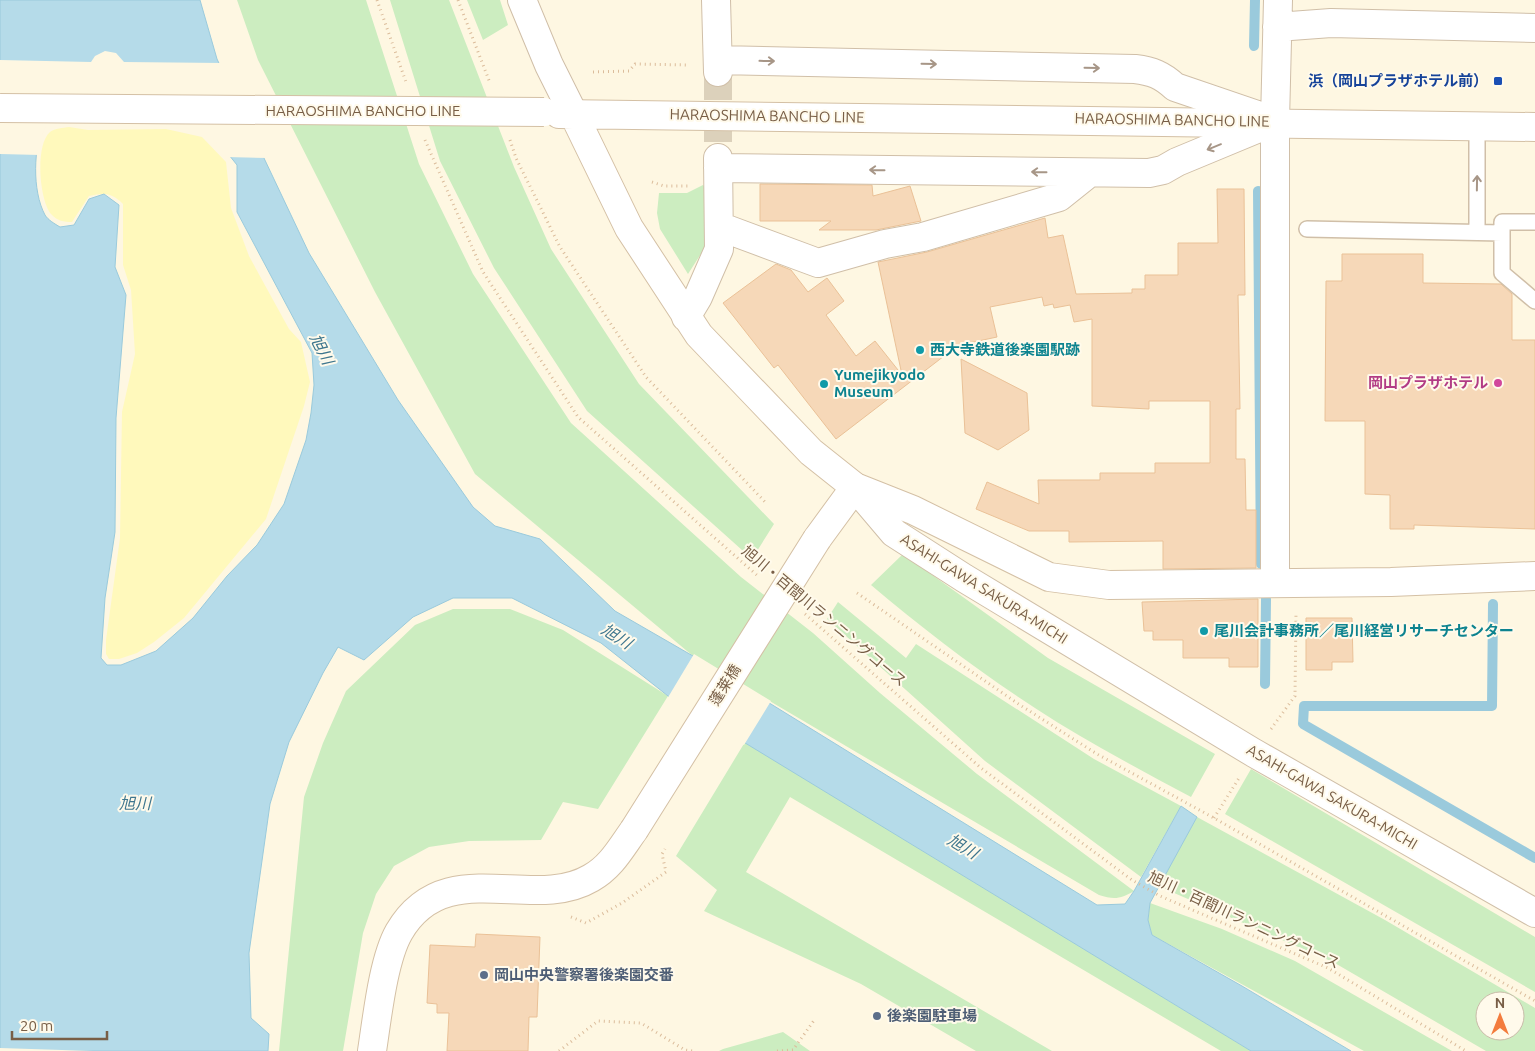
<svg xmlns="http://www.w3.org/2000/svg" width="1535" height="1051" viewBox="0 0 1535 1051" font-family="Ubuntu,'Noto Sans JP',sans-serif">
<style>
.green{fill:#ccedc0;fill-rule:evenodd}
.sand{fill:#fff9bc}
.water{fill:#b5dbe9;stroke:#9acadc;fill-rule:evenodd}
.pier{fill:#fef7e2}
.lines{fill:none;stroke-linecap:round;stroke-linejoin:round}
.stream{stroke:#9acadc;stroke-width:10}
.building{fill:#f6d8b8;stroke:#eac197}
.street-tunnel{stroke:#dcd1bb;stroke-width:28;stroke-dasharray:28 14;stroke-linecap:butt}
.lane-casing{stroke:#d0bfa8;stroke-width:18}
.street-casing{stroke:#d0bfa8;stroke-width:30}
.secondary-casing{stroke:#d4c0a5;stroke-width:30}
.path{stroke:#dbbc9b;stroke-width:3;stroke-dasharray:1 4;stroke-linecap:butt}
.lane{stroke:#fff;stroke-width:15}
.street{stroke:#fff;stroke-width:28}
.secondary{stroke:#fff;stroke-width:28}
.secondary-bridge-casing{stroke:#d4c0a5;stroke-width:30;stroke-linecap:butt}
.secondary-bridge{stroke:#fff;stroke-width:28}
.oneway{stroke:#a79687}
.transit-dot{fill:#1a4fb4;stroke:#fffaeb;stroke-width:2}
.culture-dot{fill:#0f9aa8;stroke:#fffaeb;stroke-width:2}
.hotel-dot{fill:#d1479c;stroke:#fffaeb;stroke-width:2}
.service-dot{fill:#5c6f8a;stroke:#fffaeb;stroke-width:2}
.labels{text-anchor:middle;stroke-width:4;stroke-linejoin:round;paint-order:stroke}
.transit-label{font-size:15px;font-weight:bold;fill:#164399;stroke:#fffaeb;text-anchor:end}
.street-label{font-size:15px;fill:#785e46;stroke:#fffaeb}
.culture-label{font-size:15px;font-weight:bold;fill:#0d838f;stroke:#fffaeb;text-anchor:start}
.hotel-label{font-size:15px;font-weight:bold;fill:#b23c85;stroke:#fffaeb;text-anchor:end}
.service-label{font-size:15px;font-weight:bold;fill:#4e5e75;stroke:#fffaeb;text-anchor:start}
.water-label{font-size:16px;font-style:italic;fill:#3e768e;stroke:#fffaeb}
</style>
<rect width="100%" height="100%" fill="#fef7e2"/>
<path class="green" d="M237,0H366L419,164L473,274L571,423L741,577L813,633L880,693L977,774L1134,891C1121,899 1114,900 1099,895L693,656L475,474L375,292L258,60Z
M390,0H449L514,167L551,249L639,384L774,524L752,559L587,411L494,268L440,161Z
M467,0H500L508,25L483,40Z
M703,185L710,191L706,246L688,274L660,229L657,213L659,193H687Z
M903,554L1048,658L1215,754L1191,797C1161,781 1131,765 1101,748C1019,702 942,645 871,585Z
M838,602L906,658L916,644L1094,759L1181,806L1141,877L985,761L827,619Z
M453,609H510L563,630L668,696L598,809L563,802L541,840L469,841L429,847L394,866L376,894L363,933L343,1051H279L304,797L323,743L346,691L415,625Z
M745,742L1251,1051H1221L790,797L746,872L1052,1051H976L861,984L704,911L717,890L676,856Z
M1251,769L1535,937V992L1225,814Z
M1197,817L1385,920L1535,1008V1051H1486L1333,962L1158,886ZM1485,1001H1515V1031H1485Z
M1150,903L1222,929L1295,961L1452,1051H1364L1152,935L1148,920Z
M783,1032L810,1051H719L723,1049Z"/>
<path class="sand" d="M69,127L88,130L166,129L202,137L226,162L231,208L249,256L289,329L301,342L310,382L304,406L266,519L184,618L154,642L137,653L119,659H109L106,654V640L120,538L122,412L135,354L131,290L123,265V204C111,192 104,193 89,196L72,222C64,222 57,221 51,214C39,199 35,145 50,132C55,128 63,128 69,127Z"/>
<path class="water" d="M0,0H200L217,59L309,253L398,400L473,507L495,526L540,539L615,611L693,656L1097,905L1125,904L1134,891L1181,806L1197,817L1150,903L1148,920L1152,935L1242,986L1351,1051H1251L668,696L601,643L512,598H453L413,617L364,660L338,647L323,673L289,742L270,804L249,953L251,1018L269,1034L268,1051H0ZM45,123L176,124L213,135L237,165V212L312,353L314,385L311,413L306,440L284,504L257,545L227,576L193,618L156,651L121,665H107L101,658L105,598L115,532L116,418L126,295L115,267L119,205L104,194L89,199L74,225L60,227C55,224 48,220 45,215C32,191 33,146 45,123Z"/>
<path class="pier" d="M105,51L116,53L124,62L222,63L268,158L227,157L212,137L176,127L46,126L42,135L40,155L0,154V60L91,62L95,56Z
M694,654L771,701L744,745L667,699Z
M0,1048L93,1051H0Z"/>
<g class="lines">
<path class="stream" d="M1254,46L1255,0
M1258,191L1261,564
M1493,604L1492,706H1304L1303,724L1535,858
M1265,684L1266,599"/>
</g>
<path class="building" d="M760,184L872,185L873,196L910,186L921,221L876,230H819L831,221H760Z
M1217,189H1244L1245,295H1238L1240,409H1236V459H1245L1246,510H1256V568L1163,569V541L1069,542V531H1029L976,509L987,482L1039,504L1038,480H1100V473H1155V463H1210V401H1149V409L1092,406V319L1074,322L1070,305L1054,308L1053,304L1044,306L1042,297L990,307L997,337L941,349L948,353L836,439L778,365L774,368L723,303L776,264L791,270L808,292L827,278L844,301L826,315L856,356L875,341L902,375L878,262L927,252L1045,218L1048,238L1063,235L1076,294L1132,293V289H1145V275H1178V243H1218Z
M1342,254H1423V283L1501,284L1512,294V340H1535V529L1414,525V529H1390V495L1365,494V421H1325L1326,281H1342Z
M961,359L1027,393L1029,430L998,450L965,433Z
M1258,599V667H1229V658H1183V640H1153V631H1144L1142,602Z
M1306,618H1352L1353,662H1332V670H1306Z
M476,934L540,937L537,1017H529L528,1051H447L449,1013H437V1004L427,1003L430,945L475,947Z"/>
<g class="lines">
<path class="street-tunnel" d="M718,72V158"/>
<defs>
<path id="lane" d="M1307,229L1502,233V273L1535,301
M1477,232V126
M1502,233V222H1535"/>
<path id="street" d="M522,0L549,65L574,115
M716,0L718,72
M1277,27L1331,23L1535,28
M718,60L1135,69C1152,71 1162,75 1175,87L1275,121
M718,168L1149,173L1163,170L1177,162L1271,123
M721,227L818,263L885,244L923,237L1059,197L1089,173
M686,317L698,297L719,249L718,158
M855,487L894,533L964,578L1254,753L1535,913
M1275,583V121L1278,0"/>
<path id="secondary" d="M559,114L1535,127
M574,115L629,228L699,335L811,452L855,487L913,510L1049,577L1109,585L1391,582L1535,576
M817,539L855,487
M372,1051C377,1019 383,960 399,932C445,853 532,913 591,878C611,867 621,848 634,830"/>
</defs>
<use href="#lane" class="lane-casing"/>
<use href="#street" class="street-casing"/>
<use href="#secondary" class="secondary-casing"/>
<path class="path" d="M377,0L406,82
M458,0L490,83
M593,72L629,71L635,64L689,65
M425,140L483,272L578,417L759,577
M510,140L516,158L560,247L646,377L767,504
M652,182L664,186H689
M857,593L1020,705L1097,754L1214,818L1535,1001
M805,614L981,768L1132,880L1160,896L1328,968L1466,1051
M1271,729L1295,696L1296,613
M1214,818L1239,778
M571,917L586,923L622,903L666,872L662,854L665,849
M559,1051L598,1021L641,1023L685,1050L693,1051
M777,1051L793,1050L815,1019"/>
<use href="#lane" class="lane"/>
<use href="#street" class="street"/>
<use href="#secondary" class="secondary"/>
<defs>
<path id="secondary-bridge" d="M0,108L544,112
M634,830L817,539"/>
</defs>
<use href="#secondary-bridge" class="secondary-bridge-casing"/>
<use href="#secondary-bridge" class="secondary-bridge"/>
</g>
<defs><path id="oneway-shaft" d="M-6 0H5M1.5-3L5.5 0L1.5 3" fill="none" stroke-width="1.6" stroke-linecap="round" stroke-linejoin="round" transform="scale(1.25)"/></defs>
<g class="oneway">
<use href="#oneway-shaft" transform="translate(767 61) rotate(1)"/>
<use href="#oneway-shaft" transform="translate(929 64) rotate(1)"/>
<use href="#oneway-shaft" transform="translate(1092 68) rotate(1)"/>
<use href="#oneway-shaft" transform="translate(1214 147) rotate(158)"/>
<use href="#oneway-shaft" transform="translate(877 170) rotate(-179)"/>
<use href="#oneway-shaft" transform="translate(1039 172) rotate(-179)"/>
<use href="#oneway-shaft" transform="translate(1477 183) rotate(-89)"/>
</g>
<rect class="transit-dot" x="1493" y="76" width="10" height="10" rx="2.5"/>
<g class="culture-dot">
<circle cx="920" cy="350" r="5"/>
<circle cx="824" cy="384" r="5"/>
<circle cx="1204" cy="631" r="5"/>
</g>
<circle class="hotel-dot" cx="1498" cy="383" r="5"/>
<g class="service-dot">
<circle cx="484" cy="975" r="5"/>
<circle cx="877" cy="1016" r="5"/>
</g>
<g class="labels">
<g class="transit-label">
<text x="1488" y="86">浜（岡山プラザホテル前）</text>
</g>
<g class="street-label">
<text x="363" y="116">HARAOSHIMA BANCHO LINE</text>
<text transform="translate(767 116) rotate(1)" y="5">HARAOSHIMA BANCHO LINE</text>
<text transform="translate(1172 120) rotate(1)" y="5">HARAOSHIMA BANCHO LINE</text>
<text transform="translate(984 589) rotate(32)" y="5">ASAHI-GAWA SAKURA-MICHI</text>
<text transform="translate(824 616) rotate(40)" y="5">旭川・百間川ランニングコース</text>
<text transform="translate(725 685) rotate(-58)" y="5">蓬莱橋</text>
<text transform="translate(1332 797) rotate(30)" y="5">ASAHI-GAWA SAKURA-MICHI</text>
<text transform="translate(1244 920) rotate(25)" y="5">旭川・百間川ランニングコース</text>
</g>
<g class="culture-label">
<text x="930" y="355">西大寺鉄道後楽園駅跡</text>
<text x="834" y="380">Yumejikyodo<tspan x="834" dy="17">Museum</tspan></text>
<text x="1214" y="636">尾川会計事務所／尾川経営リサーチセンター</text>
</g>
<g class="hotel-label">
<text x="1488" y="388">岡山プラザホテル</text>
</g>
<g class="service-label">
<text x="494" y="980">岡山中央警察署後楽園交番</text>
<text x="887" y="1021">後楽園駐車場</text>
</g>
<g class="water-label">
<text transform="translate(322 349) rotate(63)" y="6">旭川</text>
<text transform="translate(617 636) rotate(32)" y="6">旭川</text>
<text x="135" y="809">旭川</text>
<text transform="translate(963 846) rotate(31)" y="6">旭川</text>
</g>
</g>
<g transform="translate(1500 1016)"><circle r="24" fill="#fffaeb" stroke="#c9bca9"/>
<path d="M0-4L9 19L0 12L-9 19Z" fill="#f37c3d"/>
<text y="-8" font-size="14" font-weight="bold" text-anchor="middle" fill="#785e46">N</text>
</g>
<path d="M12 1031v8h95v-8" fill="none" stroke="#785e46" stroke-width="2.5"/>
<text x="20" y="1031" font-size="15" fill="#785e46" stroke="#fffaeb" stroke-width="4" paint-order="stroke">20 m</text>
</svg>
